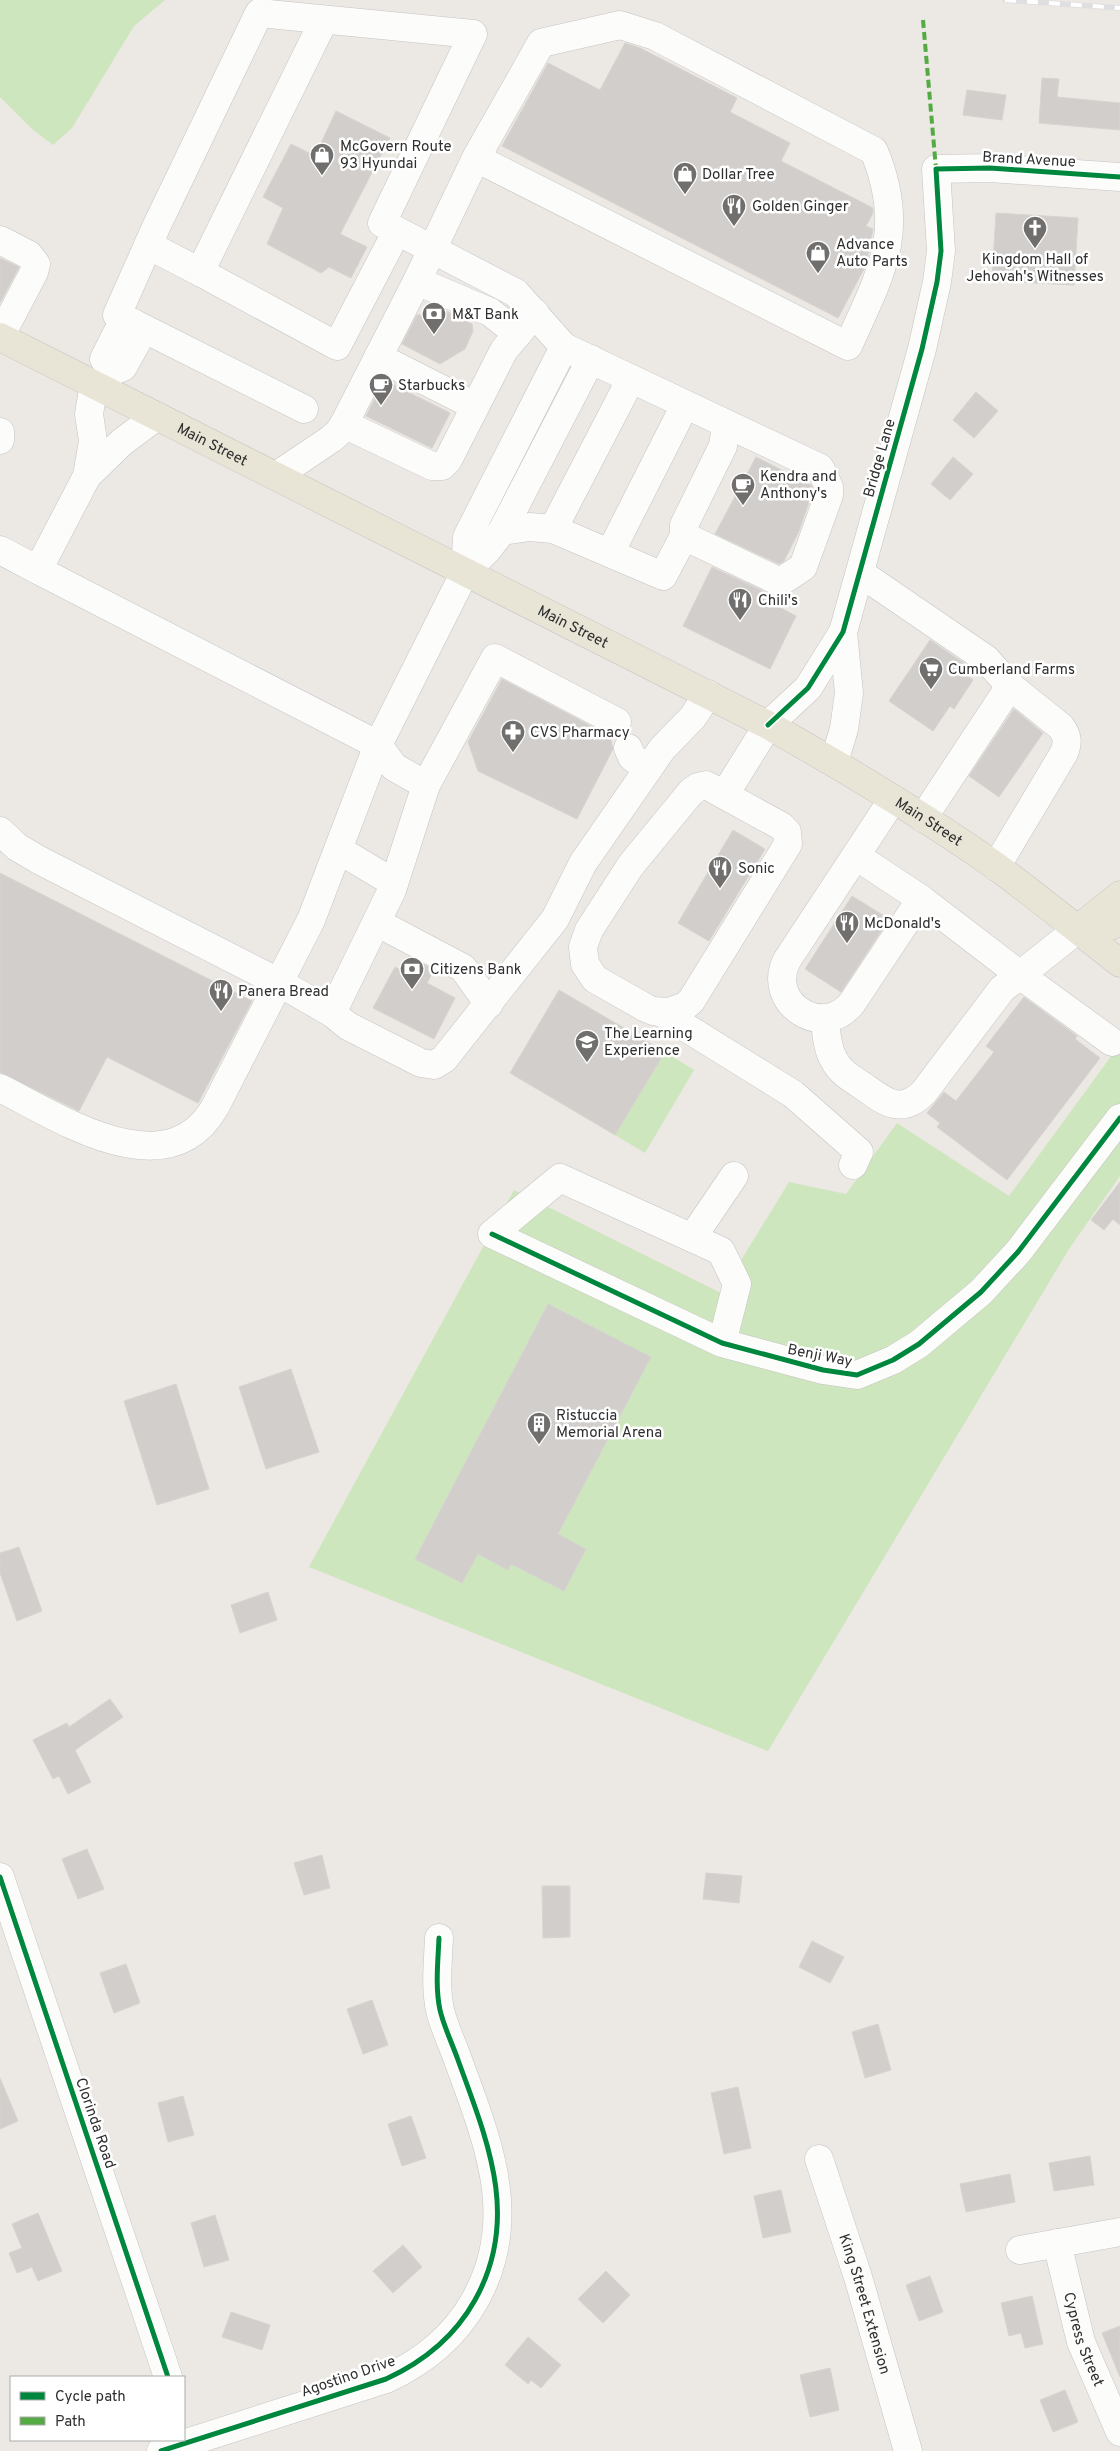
<svg xmlns="http://www.w3.org/2000/svg" width="1120" height="2451" viewBox="0 0 1120 2451" font-family="Overpass,sans-serif">
<style>
.green{fill:#cee6be}
.building{fill:#d1cecb;stroke:#d7d4d0}
.lines{fill:none;stroke-linecap:round;stroke-linejoin:round}
.minor-casing{stroke:#c5c4c5;stroke-width:29}
.major-casing{stroke:#c6c5c4;stroke-width:29}
.minor{stroke:#fcfcfb;stroke-width:28}
.major{stroke:#e8e4d6;stroke-width:28}
.rail-casing{stroke:#dfdfe1;stroke-width:5.5}
.rail{stroke:#fff;stroke-width:4;stroke-dasharray:11;stroke-linecap:butt}
.quiet{stroke:#54ab44;stroke-width:4;stroke-dasharray:8 4;stroke-linecap:butt}
.cycleway-casing{stroke:#fff;stroke-width:8}
.cycleway{stroke:#00873e;stroke-width:5}
.labels{text-anchor:middle;stroke-width:5;stroke-linejoin:round;paint-order:stroke}
.poi-label{font-size:15px;fill:#2e2e2e;stroke:#fff;text-anchor:start}
.street-label{font-size:15px;fill:#2e2e2e;stroke:#fff}
</style>
<rect width="100%" height="100%" fill="#ece8e4"/>
<path class="green" d="M0,0H165L134,26L72,128L53,145L32,129L0,97Z
M1120,1044V1176L1069,1249L768,1751L309,1567L514,1190L721,1293L789,1182L846,1194L897,1123L1009,1196Z
M665,1052L694,1070L645,1153L615,1135Z"/>
<path class="building" d="M625,43L640,48L737,98L730,112L790,143L781,161L873,208V213L866,226L873,229L866,265L838,318L502,146L548,63L600,90Z
M1042,78L1059,79L1057,97L1120,103V130L1039,123Z
M967,90L1006,95L1002,120L963,115Z
M336,111L390,138L340,234L367,247L351,278L329,267L321,273L267,244L283,208L263,197L291,144L315,156Z
M996,213L1078,218L1074,285L992,281Z
M0,258L19,267L0,303Z
M436,306L472,324L473,331L465,349L440,364L402,344L417,315H432Z
M384,380L450,413L432,448L366,416Z
M976,392L998,411L974,438L953,420Z
M756,457L811,485L813,491L799,531L784,561L779,564L715,534Z
M953,457L973,474L950,500L931,484Z
M712,567L767,593L764,599L796,616L770,669L683,626Z
M930,640L974,670L969,677L973,680L954,709L950,706L933,731L889,701Z
M502,679L610,736L613,749L577,819L478,771L468,742Z
M1014,709L1043,733L999,797L969,776Z
M733,830L765,849L709,941L678,923Z
M0,873L252,1001L198,1103L107,1057L79,1111L0,1072Z
M852,896L889,919L841,992L805,969Z
M412,958L434,970L427,983L455,998L434,1039L373,1008L395,967L405,972Z
M559,990L665,1052L615,1135L510,1073Z
M1024,997L1077,1036L1075,1039L1100,1058L1007,1180L937,1127L940,1123L927,1113L944,1092L956,1101L994,1052L986,1046Z
M1120,1182V1225L1113,1219L1104,1230L1091,1220Z
M548,1304L651,1357L558,1534L586,1549L564,1591L511,1564L508,1570L478,1554L462,1583L415,1559Z
M291,1369L319,1452L266,1469L239,1387Z
M176,1384L209,1489L157,1505L124,1401Z
M19,1547L42,1611L17,1621L0,1573V1553Z
M268,1592L277,1620L240,1633L231,1605Z
M110,1699L123,1717L75,1750L91,1782L68,1794L59,1776L53,1779L33,1740L67,1723L69,1727Z
M87,1849L104,1889L78,1899L62,1859Z
M322,1855L330,1888L304,1895L294,1863Z
M706,1873L742,1876L739,1903L703,1899Z
M542,1886H570V1937L543,1938Z
M812,1941L844,1957L830,1983L799,1967Z
M126,1964L140,2003L114,2013L100,1973Z
M372,2000L388,2045L363,2054L347,2009Z
M878,2024L891,2070L865,2078L852,2032Z
M0,2078L18,2121L0,2129Z
M738,2087L751,2148L724,2154L711,2093Z
M183,2096L194,2135L168,2142L158,2103Z
M411,2116L426,2158L402,2166L388,2124Z
M1090,2156L1094,2185L1054,2191L1049,2163Z
M1010,2174L1015,2202L966,2212L960,2184Z
M781,2190L791,2232L763,2238L754,2196Z
M38,2213L62,2271L38,2281L32,2267L17,2273L9,2253L22,2248L12,2224Z
M215,2215L229,2260L204,2267L191,2223Z
M403,2245L422,2267L393,2293L373,2271Z
M606,2271L630,2295L603,2323L578,2299Z
M930,2276L943,2312L919,2321L906,2285Z
M1032,2296L1043,2344L1025,2348L1021,2333L1009,2336L1001,2303Z
M231,2312L270,2325L262,2350L222,2337Z
M1120,2326V2377L1102,2333Z
M528,2337L561,2365L541,2388L531,2380L528,2384L505,2365Z
M830,2368L839,2410L810,2417L800,2375Z
M1065,2390L1078,2422L1053,2432L1040,2400Z"/>
<g class="lines">
<defs>
<g id="minor">
<path d="M476,158L848,346C881,273 907,231 874,151L655,36L620,25L541,43L476,158L417,281L344,424L432,466H442L448,460L504,350L535,313"/>
<path d="M0,240L29,255L36,264L34,272L0,337"/>
<path d="M148,245L200,272L324,20"/>
<path d="M200,272L337,346L397,231"/>
<path d="M417,281L490,312L518,334"/>
<path d="M378,357L475,406"/>
<path d="M112,371L104,359L118,331L133,323"/>
<path d="M103,389L112,371L123,367L137,342L133,323"/>
<path d="M304,409L117,315L157,225L259,13L473,34L382,223L516,293L564,347L820,468L829,487V495L803,567L780,582L684,536"/>
<path d="M0,432V440"/>
<path d="M87,476L93,441L89,414L94,384"/>
<path d="M276,476L331,439L338,433L344,424"/>
<path d="M553,529L631,379"/>
<path d="M502,531L530,527L553,529L663,576L684,536V525L723,446L726,425"/>
<path d="M0,550L38,570L87,476L122,442L157,416"/>
<path d="M610,553L685,405"/>
<path d="M38,570L378,745L465,572L488,549L502,531L591,359"/>
<path d="M465,572L467,537L564,347"/>
<path d="M860,573L986,659L1010,686L1061,727C1068,736 1068,743 1064,753L996,867"/>
<path d="M628,748L632,757L648,769"/>
<path d="M834,762L844,729L849,693L843,632"/>
<path d="M706,785L781,826L787,832L788,844L691,1001L685,1006L669,1012L653,1011L646,1008L595,979L585,964L583,947L589,930L631,865L691,792L698,787Z"/>
<path d="M725,794L768,725L808,688L843,632L922,349L937,282L941,251L936,169L990,168L1120,177"/>
<path d="M893,799L787,960C765,1003 823,1040 852,1003L921,899"/>
<path d="M923,818L1010,686"/>
<path d="M0,831L17,847L39,860L280,983L332,1013L348,1026L421,1063L434,1065L444,1059L555,919L583,863L662,749L693,717L708,694"/>
<path d="M339,850L394,883"/>
<path d="M856,856L921,899L1020,975L1078,929"/>
<path d="M378,923L463,968L489,1004"/>
<path d="M661,1012L793,1094L859,1152L853,1165"/>
<path d="M332,1013L392,890L426,785L495,658L617,722"/>
<path d="M825,1019C826,1032 827,1048 834,1060C840,1072 852,1079 863,1086C884,1101 901,1116 924,1092L1002,989L1020,975L1112,1042"/>
<path d="M0,1088C60,1118 167,1190 215,1107L311,920L378,745L394,767L426,785"/>
<path d="M692,1238L734,1176"/>
<path d="M722,1343L737,1284L721,1251L560,1178L492,1234L722,1343L823,1370L857,1375L893,1360L919,1344L981,1292L1018,1252L1120,1118"/>
<path d="M0,1877L168,2377"/>
<path id="s1" d="M819,2159L858,2277L908,2451"/>
<path id="s2" d="M1057,2243L1081,2342L1120,2432"/>
<path d="M1020,2250L1120,2232"/>
<path d="M161,2451L386,2379C423,2362 455,2336 475,2300C521,2218 487,2140 458,2060C452,2043 444,2027 440,2010C435,1987 438,1961 439,1938"/>
</g>
<g id="major">
<path id="s3" d="M0,337L768,725C846,769 923,815 997,867C1039,898 1079,931 1120,963"/>
<path d="M1078,929L1120,895"/>
<path d="M1078,929L1110,926L1120,922"/>
</g>
</defs>
<use href="#minor" class="minor-casing"/>
<use href="#major" class="major-casing"/>
<use href="#minor" class="minor"/>
<use href="#major" class="major"/>
<defs>
<path id="rail" d="M1005,0L1120,8"/>
</defs>
<use href="#rail" class="rail-casing"/>
<use href="#rail" class="rail"/>
<path class="quiet" d="M923,20L936,169"/>
<defs>
<path id="cycleway" d="M768,725L808,688L843,632L922,349L937,282L941,251L936,169L990,168L1120,177
M492,1234L722,1343L823,1370L857,1375L893,1360L919,1344L981,1292L1018,1252L1120,1118
M0,1877L168,2377
M161,2451L386,2379C423,2362 455,2336 475,2300C521,2218 487,2140 458,2060C452,2043 444,2027 440,2010C435,1987 438,1961 439,1938"/>
</defs>
<use href="#cycleway" class="cycleway-casing"/>
<use href="#cycleway" class="cycleway"/>
</g>
<defs>
<symbol id="shop-pin" viewBox="-11 -11 22 30"><path d="M0 17L-7.5 6A9.5 9.5 0 1 1 7.5 6Z" fill="#706f6e" stroke="#fff"/><path d="M-5-2.5h2.3a2.7 3.5 0 0 1 5.4 0H5L5.5 6h-11ZM-1.5-2.5h3a1.5 2.3 0 0 0-3 0Z" fill="#fff"/></symbol>
<symbol id="restaurant-pin" viewBox="-11 -11 22 30"><path d="M0 17L-7.5 6A9.5 9.5 0 1 1 7.5 6Z" fill="#706f6e" stroke="#fff"/><path d="M-5-6h1v4h1v-4h1v4h1v-4h1v5L-1.5 .5V6h-2V.5L-5-1ZM5-6V6H3V1.5H1.5Q1.5-4 5-6Z" fill="#fff"/></symbol>
<symbol id="church-pin" viewBox="-11 -11 22 30"><path d="M0 17L-7.5 6A9.5 9.5 0 1 1 7.5 6Z" fill="#706f6e" stroke="#fff"/><path d="M-1.2-6h2.4v3.5h3.3v2.4h-3.3V6h-2.4V-.1h-3.3v-2.4h3.3Z" fill="#fff"/></symbol>
<symbol id="bank-pin" viewBox="-11 -11 22 30"><path d="M0 17L-7.5 6A9.5 9.5 0 1 1 7.5 6Z" fill="#706f6e" stroke="#fff"/><path d="M-6-4H6V4H-6ZM0-2.3a2.3 2.3 0 1 0 0 4.6a2.3 2.3 0 1 0 0-4.6Z" fill="#fff"/></symbol>
<symbol id="cafe-pin" viewBox="-11 -11 22 30"><path d="M0 17L-7.5 6A9.5 9.5 0 1 1 7.5 6Z" fill="#706f6e" stroke="#fff"/><path d="M-5.5-4.5H6V0H3Q3 3.5 0 3.5H-2.5Q-5.5 3.5-5.5 0ZM3-3.2v2h1.7v-2ZM-6 4.5H4V6H-6Z" fill="#fff"/></symbol>
<symbol id="supermarket-pin" viewBox="-11 -11 22 30"><path d="M0 17L-7.5 6A9.5 9.5 0 1 1 7.5 6Z" fill="#706f6e" stroke="#fff"/><path d="M-6-5.5h2.5l.6 2H6L4.5 2H-2.5L-4.4-4H-6ZM-1.5 3.2a1.3 1.3 0 1 0 .1 0ZM3 3.2a1.3 1.3 0 1 0 .1 0Z" fill="#fff"/></symbol>
<symbol id="pharmacy-pin" viewBox="-11 -11 22 30"><path d="M0 17L-7.5 6A9.5 9.5 0 1 1 7.5 6Z" fill="#706f6e" stroke="#fff"/><path d="M-2-6h4v4h4v4h-4v4h-4v-4h-4v-4h4Z" fill="#fff"/></symbol>
<symbol id="school-pin" viewBox="-11 -11 22 30"><path d="M0 17L-7.5 6A9.5 9.5 0 1 1 7.5 6Z" fill="#706f6e" stroke="#fff"/><path d="M0-5L7-2L0 1L-7-2ZM-4 1L0 2.5L4 1V4Q0 6-4 4Z" fill="#fff"/></symbol>
<symbol id="building-pin" viewBox="-11 -11 22 30"><path d="M0 17L-7.5 6A9.5 9.5 0 1 1 7.5 6Z" fill="#706f6e" stroke="#fff"/><path d="M-4-6H4V6H1V3H-1V6H-4ZM-2.5-4.3h1.7v1.8h-1.7ZM.8-4.3h1.7v1.8H.8ZM-2.5-1h1.7V.8h-1.7ZM.8-1h1.7V.8H.8Z" fill="#fff"/></symbol>
</defs>
<g fill-rule="evenodd">
<use href="#shop-pin" x="308" y="141" width="28" height="38"/>
<use href="#shop-pin" x="671" y="160" width="28" height="38"/>
<use href="#restaurant-pin" x="720" y="192" width="28" height="38"/>
<use href="#church-pin" x="1021" y="214" width="28" height="38"/>
<use href="#shop-pin" x="804" y="239" width="28" height="38"/>
<use href="#bank-pin" x="420" y="300" width="28" height="38"/>
<use href="#cafe-pin" x="367" y="371" width="28" height="38"/>
<use href="#cafe-pin" x="729" y="471" width="28" height="38"/>
<use href="#restaurant-pin" x="726" y="586" width="28" height="38"/>
<use href="#supermarket-pin" x="917" y="655" width="28" height="38"/>
<use href="#pharmacy-pin" x="499" y="718" width="28" height="38"/>
<use href="#restaurant-pin" x="706" y="854" width="28" height="38"/>
<use href="#restaurant-pin" x="833" y="909" width="28" height="38"/>
<use href="#bank-pin" x="398" y="955" width="28" height="38"/>
<use href="#restaurant-pin" x="207" y="977" width="28" height="38"/>
<use href="#school-pin" x="573" y="1028" width="28" height="38"/>
<use href="#building-pin" x="525" y="1410" width="28" height="38"/>
</g>
<g class="labels">
<g class="poi-label">
<text x="340" y="151">McGovern Route<tspan x="340" dy="17">93 Hyundai</tspan></text>
<text x="702" y="179">Dollar Tree</text>
<text x="752" y="211">Golden Ginger</text>
<text x="836" y="249">Advance<tspan x="836" dy="17">Auto Parts</tspan></text>
<text x="1035" y="264" text-anchor="middle">Kingdom Hall of<tspan x="1035" dy="17">Jehovah's Witnesses</tspan></text>
<text x="452" y="319">M&amp;T Bank</text>
<text x="398" y="390">Starbucks</text>
<text x="760" y="481">Kendra and<tspan x="760" dy="17">Anthony's</tspan></text>
<text x="758" y="605">Chili's</text>
<text x="948" y="674">Cumberland Farms</text>
<text x="530" y="737">CVS Pharmacy</text>
<text x="738" y="873">Sonic</text>
<text x="864" y="928">McDonald's</text>
<text x="430" y="974">Citizens Bank</text>
<text x="238" y="996">Panera Bread</text>
<text x="604" y="1038">The Learning<tspan x="604" dy="17">Experience</tspan></text>
<text x="556" y="1420">Ristuccia<tspan x="556" dy="17">Memorial Arena</tspan></text>
</g>
<g class="street-label">
<text transform="translate(1029 159) rotate(3)" y="5">Brand Avenue</text>
<text dy="5" stroke="none"><textPath href="#s3" startOffset="238">Main Street</textPath></text>
<text transform="translate(879 458) rotate(-74)" y="5">Bridge Lane</text>
<text dy="5" stroke="none"><textPath href="#s3" startOffset="642">Main Street</textPath></text>
<text dy="5" stroke="none"><textPath href="#s3" startOffset="1048">Main Street</textPath></text>
<text transform="translate(820 1355) rotate(11)" y="5">Benji Way</text>
<text transform="translate(96 2123) rotate(71)" y="5">Clorinda Road</text>
<text dy="5" stroke="none"><textPath href="#s1" startOffset="152">King Street Extension</textPath></text>
<text dy="5" stroke="none"><textPath href="#s2" startOffset="100">Cypress Street</textPath></text>
<text transform="translate(348 2376) rotate(-19)" y="5">Agostino Drive</text>
</g>
</g>
<rect x="10" y="2376" width="175" height="65" fill="#ffffff" stroke="#ababab"/>
<rect x="20" y="2392" width="25" height="8" fill="#00873e" stroke="#ababab"/>
<text x="55" y="2401" font-size="15" fill="#2e2e2e">Cycle path</text>
<rect x="20" y="2417" width="25" height="8" fill="#54ab44" stroke="#ababab"/>
<text x="55" y="2426" font-size="15" fill="#2e2e2e">Path</text>
</svg>
